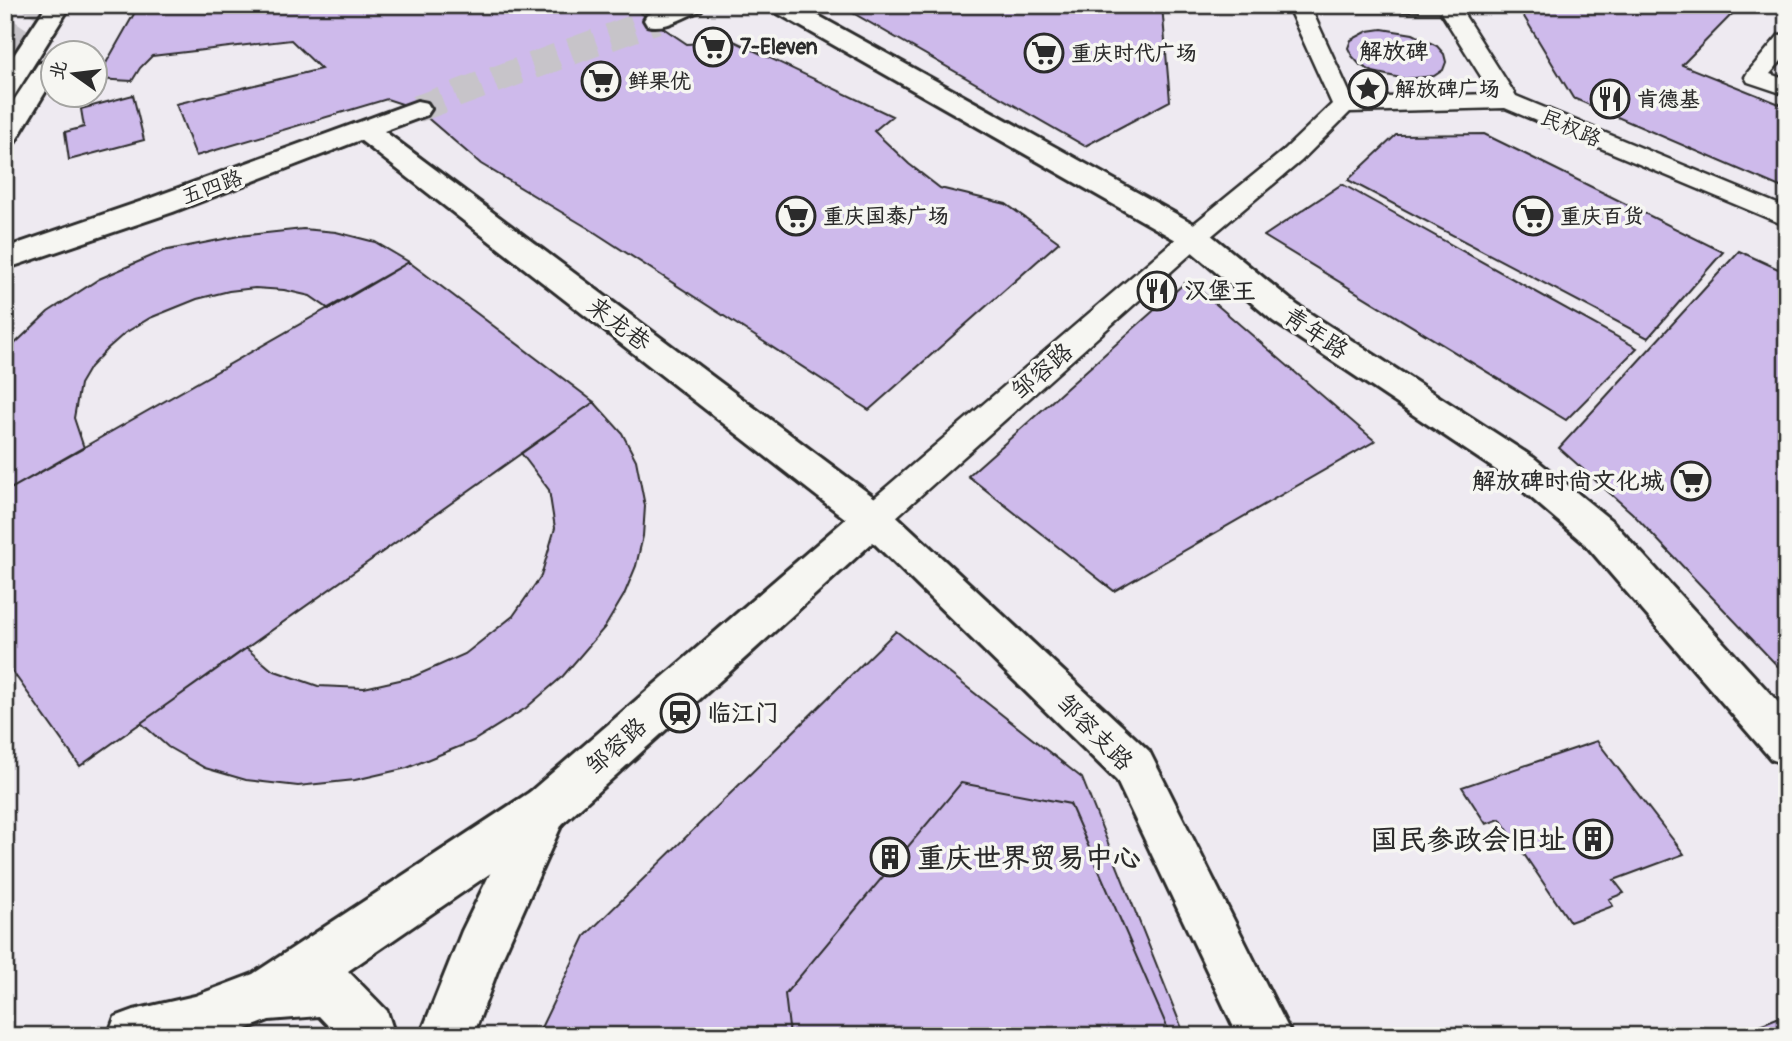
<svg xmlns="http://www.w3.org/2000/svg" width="1792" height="1041" viewBox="0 0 1792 1041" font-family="Pangolin,'LXGW WenKai TC',sans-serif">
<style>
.building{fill:#cebaeb;stroke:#2b2b2b;stroke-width:2}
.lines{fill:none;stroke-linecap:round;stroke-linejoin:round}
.tertiary-tunnel{stroke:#c7c4c9;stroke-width:27;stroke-dasharray:27 14;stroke-linecap:butt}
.secondary-tunnel{stroke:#c7c4c9;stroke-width:27;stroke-dasharray:27 14;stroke-linecap:butt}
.pedestrian-casing{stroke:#2b2b2b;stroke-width:5}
.minor-casing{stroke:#2b2b2b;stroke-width:6}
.tertiary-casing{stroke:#2b2b2b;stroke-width:6}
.secondary-casing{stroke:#2b2b2b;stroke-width:6}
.pedestrian{fill:#f6f6f2;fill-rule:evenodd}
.minor{fill:#f6f6f2;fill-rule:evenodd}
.tertiary{fill:#f6f6f2;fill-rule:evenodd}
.secondary{fill:#f6f6f2;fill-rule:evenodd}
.labels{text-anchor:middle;stroke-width:7;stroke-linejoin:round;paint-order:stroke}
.far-poi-label{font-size:21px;font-weight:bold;fill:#2b2b2b;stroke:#f6f6f2;text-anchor:start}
.far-street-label{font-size:21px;fill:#2b2b2b;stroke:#f6f6f2}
.far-quarter-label{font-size:23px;font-weight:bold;fill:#2b2b2b;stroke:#f6f6f2}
.poi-label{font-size:24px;font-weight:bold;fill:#2b2b2b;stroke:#f6f6f2;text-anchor:start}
.street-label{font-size:24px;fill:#2b2b2b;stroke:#f6f6f2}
.near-poi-label{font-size:28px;font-weight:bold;fill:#2b2b2b;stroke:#f6f6f2;text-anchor:end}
</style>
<rect width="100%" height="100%" fill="#eeeaf1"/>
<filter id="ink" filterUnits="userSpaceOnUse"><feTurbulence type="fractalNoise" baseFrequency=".0143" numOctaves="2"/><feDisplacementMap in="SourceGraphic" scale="14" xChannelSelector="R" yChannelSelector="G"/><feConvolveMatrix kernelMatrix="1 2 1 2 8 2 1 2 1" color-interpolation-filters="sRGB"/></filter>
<g filter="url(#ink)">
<path class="building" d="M139,5H629L687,44L734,41L892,116L874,131L909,164L940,188L1006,204L1059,242L869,410L588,228L481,164L417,109L387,99L196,156L176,104L321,69L291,40L152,56L140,68L132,81L97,79Z
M839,5H1162L1170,101L1085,146Z
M1517,5H1741L1682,65L1787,107V190L1573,98Z
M1382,29L1413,34L1437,46L1444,54L1446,62L1443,70L1434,76L1405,79L1373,72L1360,65L1352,56L1348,48L1351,40L1368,31Z
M133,95L144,140L69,160L65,132L84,127L81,109Z
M1484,134L1525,154L1723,252L1648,338L1348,180L1396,135Z
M1342,184L1637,348L1566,420L1264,236Z
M303,229L336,232L375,242L409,262L329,309L310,296L284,290L255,288L229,291L197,299L150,318L125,333L107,349L90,367L80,384L74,418L84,448L5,492V353L48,312L99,279L163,251L239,236Z
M1739,251L1787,273V676L1632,513L1559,448Z
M409,262L594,402L80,766L5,661V492Z
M1188,280L1375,441L1114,591L968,476Z
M594,402L622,433L636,460L645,506L643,536L636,566L624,595L605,627L563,676L526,708L473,741L407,768L355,780L298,786L246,780L205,768L168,747L141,723L246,648L272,670L318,686L364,688L413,677L465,654L513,616L541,576L555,528L549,490L521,453Z
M896,631L1082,778L1185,1036H537L585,936Z
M1597,741L1684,854L1614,880L1624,893L1609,899L1613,906L1570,922L1500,819L1486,824L1462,787Z
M961,783L1070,804L1171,1036H790L785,994Z
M1787,1014V1036H1732Z"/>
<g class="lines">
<path class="tertiary-tunnel" d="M417,109L656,20"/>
<path class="secondary-tunnel" d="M5,47L33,5"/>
<defs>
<path id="pedestrian" d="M1287,5H1458L1516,96L1787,208V226L1505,108L1350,112L1301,161L1203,243L885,527L873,531L861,527L856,518L861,509L1185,231L1283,151L1332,104ZM1312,11H1440L1492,94L1352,98Z
M1787,34V54L1770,74L1787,80V95L1748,82L1745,77L1748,72L1779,35Z"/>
<path id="minor" d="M769,5H799L1205,230L1297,305L1534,458L1613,522L1787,712V765L1771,759L1585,544L1508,478L1273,321L1183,244L772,10Z
M546,785L562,792L569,808L502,958L473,1036H420L462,931L530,792Z"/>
<path id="tertiary" d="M670,5H704L701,10C684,17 665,30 647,25L644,20L647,15Z
M417,101L427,103L431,109L427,115L384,131L887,507L1149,751L1292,1036H1238L1117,781L873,542L562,824L348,971L387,1011L395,1036H338L319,1016L269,1020L228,1036H108L115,1017L134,1010L195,996L253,974L530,792L846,519L360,140L173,212L5,269V248L151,198Z"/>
<path id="secondary" d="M47,5H71L14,96L5,98V69Z
M47,61L52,63V81L15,142L5,144V114L38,64Z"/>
</defs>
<use href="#pedestrian" class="pedestrian-casing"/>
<use href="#minor" class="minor-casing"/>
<use href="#tertiary" class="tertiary-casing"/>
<use href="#secondary" class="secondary-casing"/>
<use href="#pedestrian" class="pedestrian"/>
<use href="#minor" class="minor"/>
<use href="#tertiary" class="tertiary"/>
<use href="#secondary" class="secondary"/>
</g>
</g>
<defs>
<symbol id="supermarket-ring" viewBox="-11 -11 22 22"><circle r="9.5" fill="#f6f6f2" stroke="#2b2b2b" stroke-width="1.5"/><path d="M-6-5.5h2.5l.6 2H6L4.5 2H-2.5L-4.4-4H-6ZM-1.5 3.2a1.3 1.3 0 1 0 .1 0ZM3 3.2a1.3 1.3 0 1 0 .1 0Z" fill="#2b2b2b"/></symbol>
<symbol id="sight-ring" viewBox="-11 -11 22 22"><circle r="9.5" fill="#f6f6f2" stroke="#2b2b2b" stroke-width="1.5"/><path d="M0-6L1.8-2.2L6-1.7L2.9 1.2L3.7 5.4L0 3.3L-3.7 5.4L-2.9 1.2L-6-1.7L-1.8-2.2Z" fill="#2b2b2b"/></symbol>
<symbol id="restaurant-ring" viewBox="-11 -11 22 22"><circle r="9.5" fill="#f6f6f2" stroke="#2b2b2b" stroke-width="1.5"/><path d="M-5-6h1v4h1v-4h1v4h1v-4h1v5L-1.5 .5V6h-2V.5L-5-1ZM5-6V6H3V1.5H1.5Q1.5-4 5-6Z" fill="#2b2b2b"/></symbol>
<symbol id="station-ring" viewBox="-11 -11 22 22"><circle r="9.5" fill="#f6f6f2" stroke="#2b2b2b" stroke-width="1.5"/><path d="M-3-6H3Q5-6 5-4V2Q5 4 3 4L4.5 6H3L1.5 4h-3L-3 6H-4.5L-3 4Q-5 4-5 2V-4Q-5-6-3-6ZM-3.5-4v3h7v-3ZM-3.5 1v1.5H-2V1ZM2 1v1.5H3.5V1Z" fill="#2b2b2b"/></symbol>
<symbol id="building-ring" viewBox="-11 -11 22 22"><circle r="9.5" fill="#f6f6f2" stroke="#2b2b2b" stroke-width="1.5"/><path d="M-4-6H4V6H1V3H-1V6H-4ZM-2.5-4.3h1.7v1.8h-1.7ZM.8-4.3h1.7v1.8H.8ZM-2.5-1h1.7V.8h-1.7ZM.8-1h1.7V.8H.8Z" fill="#2b2b2b"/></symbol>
</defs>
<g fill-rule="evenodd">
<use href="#supermarket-ring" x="691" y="25" width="44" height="44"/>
<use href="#supermarket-ring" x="1022" y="31" width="44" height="44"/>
<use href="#supermarket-ring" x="579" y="59" width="44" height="44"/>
<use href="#sight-ring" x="1346" y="67" width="44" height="44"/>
<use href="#restaurant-ring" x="1588" y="77" width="44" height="44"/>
<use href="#supermarket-ring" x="774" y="194" width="44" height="44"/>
<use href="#supermarket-ring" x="1511" y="194" width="44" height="44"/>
<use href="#restaurant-ring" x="1135" y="269" width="44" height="44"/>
<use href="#supermarket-ring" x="1669" y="459" width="44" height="44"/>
<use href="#station-ring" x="658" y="691" width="44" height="44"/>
<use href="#building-ring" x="1571" y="817" width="44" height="44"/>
<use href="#building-ring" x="868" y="835" width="44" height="44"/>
</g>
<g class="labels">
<g class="far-poi-label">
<text x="740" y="54">7-Eleven</text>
<text x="1071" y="60">重庆时代广场</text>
<text x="628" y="88">鲜果优</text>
<text x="1395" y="96">解放碑广场</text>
<text x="1637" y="106">肯德基</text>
<text x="823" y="223">重庆国泰广场</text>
<text x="1560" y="223">重庆百货</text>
</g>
<g class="far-street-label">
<text transform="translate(1571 128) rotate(23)" y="7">民权路</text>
<text transform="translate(212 187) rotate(-20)" y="7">五四路</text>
</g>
<g class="far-quarter-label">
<text x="1394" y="59">解放碑</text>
</g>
<g class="poi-label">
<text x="1184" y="299">汉堡王</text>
<text x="1664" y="489" text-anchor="end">解放碑时尚文化城</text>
<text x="707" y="721">临江门</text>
</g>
<g class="street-label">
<text transform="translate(619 324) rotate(37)" y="8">来龙巷</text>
<text transform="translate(1316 333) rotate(34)" y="8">青年路</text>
<text transform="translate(1042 371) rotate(-41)" y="8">邹容路</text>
<text transform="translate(1095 732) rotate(45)" y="8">邹容支路</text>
<text transform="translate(616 746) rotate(-42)" y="8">邹容路</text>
</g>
<g class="near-poi-label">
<text x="1566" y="849">国民参政会旧址</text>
<text x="917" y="867" text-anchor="start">重庆世界贸易中心</text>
</g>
</g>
<rect width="1792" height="1041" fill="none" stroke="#f6f6f2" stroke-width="28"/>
<rect x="14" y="14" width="1764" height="1013" fill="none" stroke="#2b2b2b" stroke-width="2.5" filter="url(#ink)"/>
<g transform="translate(74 74) rotate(284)"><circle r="33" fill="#f6f6f2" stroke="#a5a5a2" stroke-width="2"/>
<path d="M0-5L12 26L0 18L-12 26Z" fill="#2b2b2b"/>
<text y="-10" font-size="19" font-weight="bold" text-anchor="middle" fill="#2b2b2b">北</text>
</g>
</svg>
